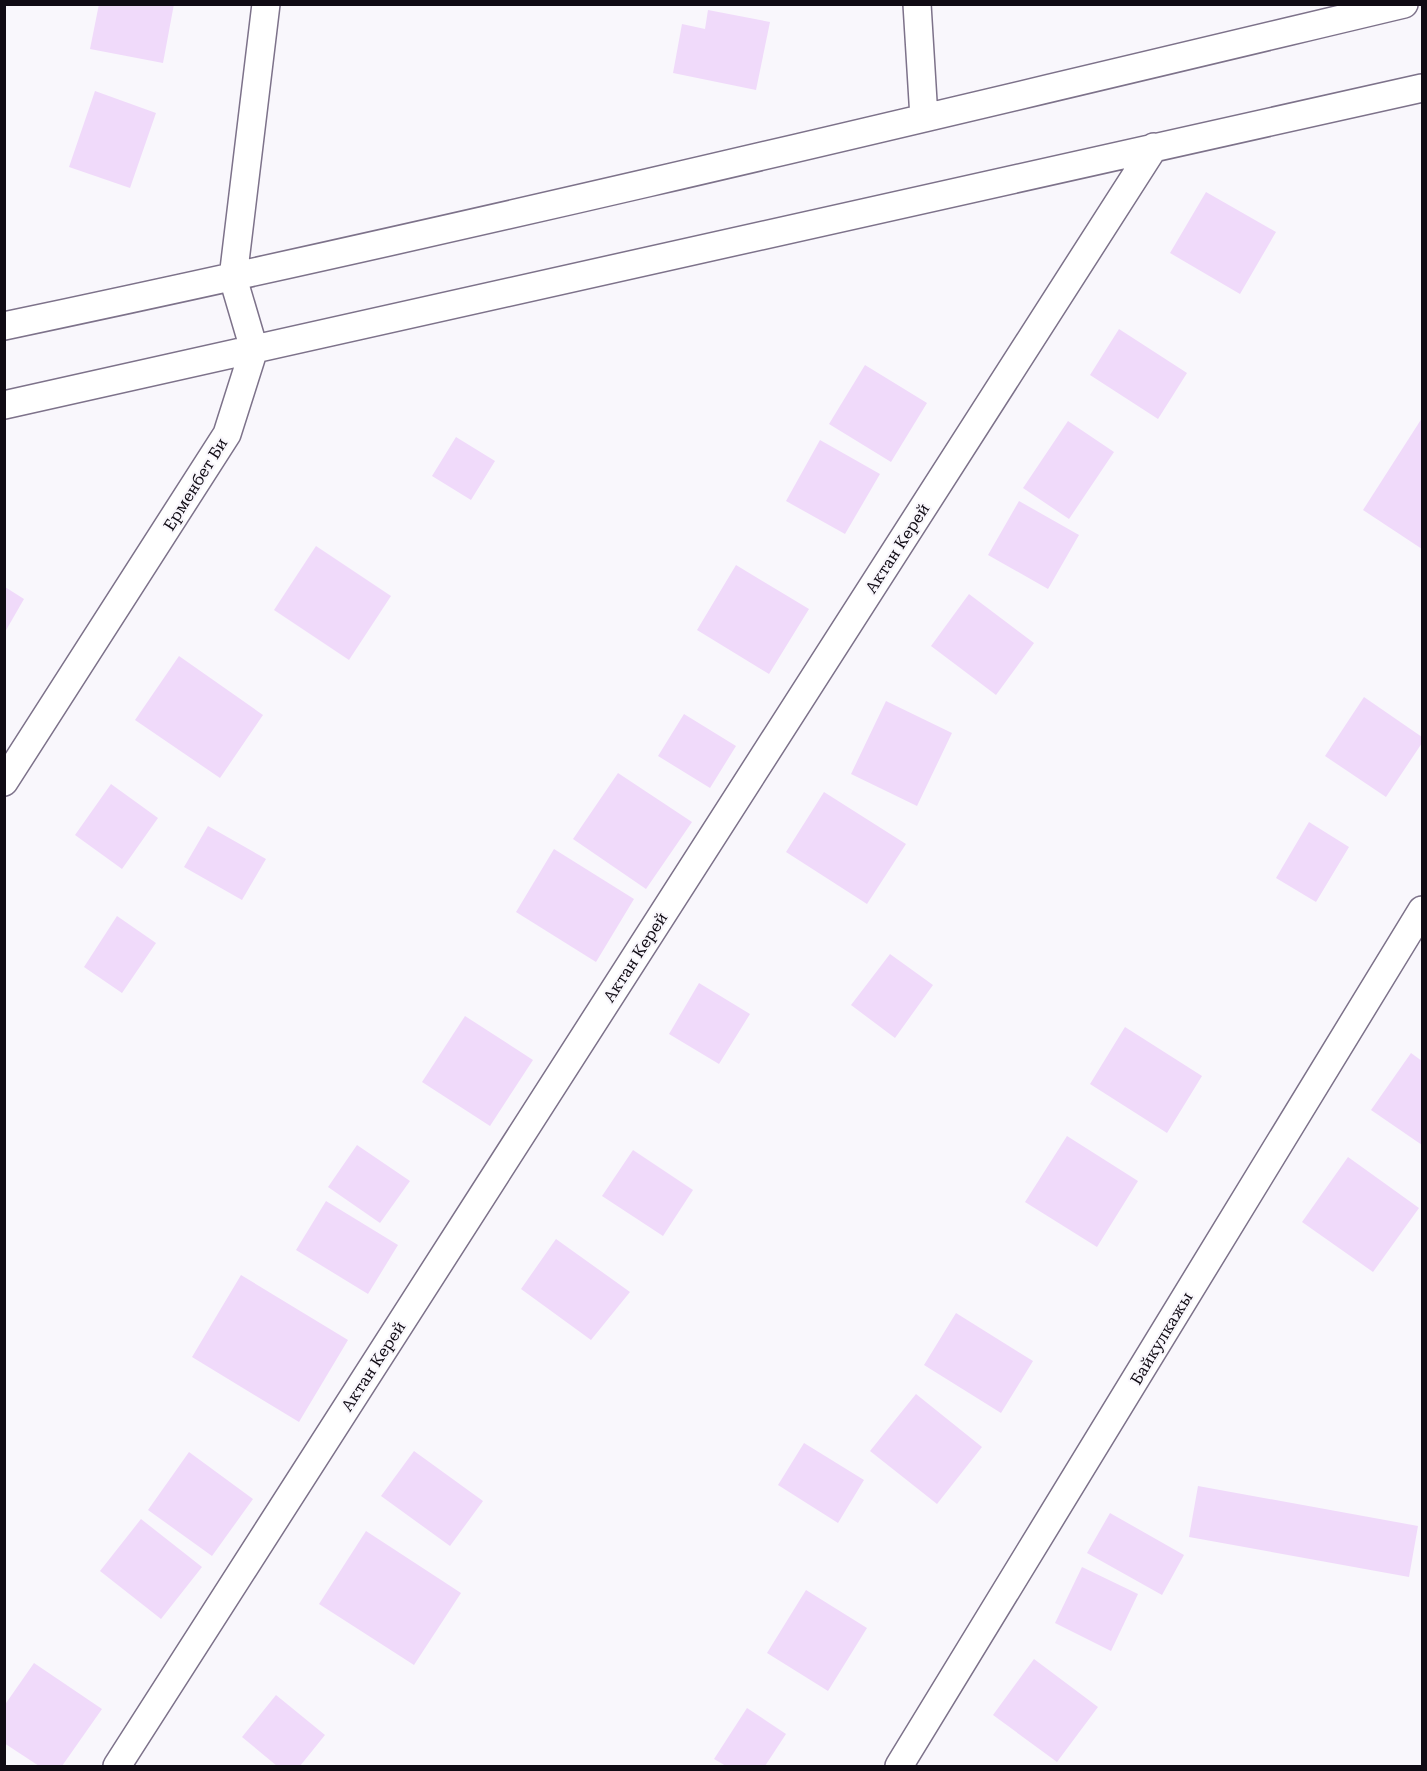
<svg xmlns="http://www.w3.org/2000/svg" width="1427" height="1771" viewBox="0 0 1427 1771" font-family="'Roboto Serif',serif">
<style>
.building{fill:#f0dafa}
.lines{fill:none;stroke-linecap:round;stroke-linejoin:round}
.minor-casing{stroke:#7d728a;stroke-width:30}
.minor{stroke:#fff;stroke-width:27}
.labels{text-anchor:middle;stroke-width:4.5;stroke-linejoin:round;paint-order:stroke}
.street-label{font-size:16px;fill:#100b14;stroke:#f9f7fc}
</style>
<rect width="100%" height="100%" fill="#f9f7fc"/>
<path class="building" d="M99,4H174L163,63L90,49Z
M708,10L770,22L756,90L673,73L682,24L705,29Z
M95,91L156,113L130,188L69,167Z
M1206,192L1276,232L1240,294L1170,253Z
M1119,329L1187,373L1158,419L1090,375Z
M865,365L927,403L891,462L829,424Z
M1422,418V549L1363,510Z
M1068,421L1114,452L1069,519L1023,488Z
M456,437L495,461L471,500L432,476Z
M820,440L880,474L845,534L786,501Z
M1019,501L1079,535L1048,589L988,555Z
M316,546L391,596L349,660L274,610Z
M736,565L809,609L769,674L697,630Z
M5,587L24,599L5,632Z
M969,594L1034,643L996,695L931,646Z
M179,656L263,715L220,778L135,720Z
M1364,697L1422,737V743L1386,797L1325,756Z
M886,701L952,733L917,806L851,774Z
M684,714L736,746L710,788L658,756Z
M618,773L692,822L646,889L573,839Z
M111,784L158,818L122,869L75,835Z
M824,792L906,844L867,904L786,852Z
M1309,822L1349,847L1316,902L1276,878Z
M208,826L266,859L242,900L184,867Z
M554,849L634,899L596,962L516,912Z
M117,916L156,943L122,993L84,967Z
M890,954L933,985L895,1038L851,1005Z
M699,983L750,1014L719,1064L669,1034Z
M465,1016L533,1060L490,1126L422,1082Z
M1125,1027L1202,1076L1167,1133L1090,1084Z
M1411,1053L1422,1061V1145L1371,1110Z
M1067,1136L1138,1181L1097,1247L1025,1202Z
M357,1145L410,1181L380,1223L328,1187Z
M633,1150L693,1190L663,1236L602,1196Z
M1348,1157L1419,1208L1373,1272L1302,1222Z
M326,1201L398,1245L368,1294L296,1250Z
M556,1239L630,1292L591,1340L521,1289Z
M241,1275L348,1340L299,1422L192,1357Z
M956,1313L1033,1361L1001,1413L924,1365Z
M916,1394L982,1447L937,1504L870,1451Z
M804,1443L864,1480L838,1523L778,1485Z
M414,1451L483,1501L450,1546L381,1496Z
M189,1452L253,1499L212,1556L148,1510Z
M1198,1486L1418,1526L1409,1577L1189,1537Z
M1110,1513L1184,1555L1162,1595L1087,1553Z
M141,1519L202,1567L161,1619L100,1571Z
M366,1531L461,1593L414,1665L319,1604Z
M1082,1567L1138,1594L1111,1651L1055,1623Z
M806,1590L867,1628L828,1691L767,1653Z
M1034,1659L1098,1707L1057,1762L993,1715Z
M34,1663L102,1709L62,1766H39L4,1743V1706Z
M276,1695L325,1735L300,1766H277L242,1737Z
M747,1708L786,1734L765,1766H726L714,1759Z"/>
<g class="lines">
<defs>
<path id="minor" d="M917,4L924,118
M4,326C473,227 938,115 1404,4
M4,405L1422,88
M4,782L227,434L254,349L233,278L266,4
M117,1766L1154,147
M899,1766L1422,910"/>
</defs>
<use href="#minor" class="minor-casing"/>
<use href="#minor" class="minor"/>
</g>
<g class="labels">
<g class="street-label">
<text transform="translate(195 484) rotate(-58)" y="6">Ерменбет Би</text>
<text transform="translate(897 548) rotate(-57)" y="6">Актан Керей</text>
<text transform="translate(635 957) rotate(-57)" y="6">Актан Керей</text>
<text transform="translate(1161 1338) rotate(-59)" y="6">Байкулкажы</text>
<text transform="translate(373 1366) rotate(-57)" y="6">Актан Керей</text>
</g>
</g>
<rect width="1427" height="1771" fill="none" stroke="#100b14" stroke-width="12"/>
</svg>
